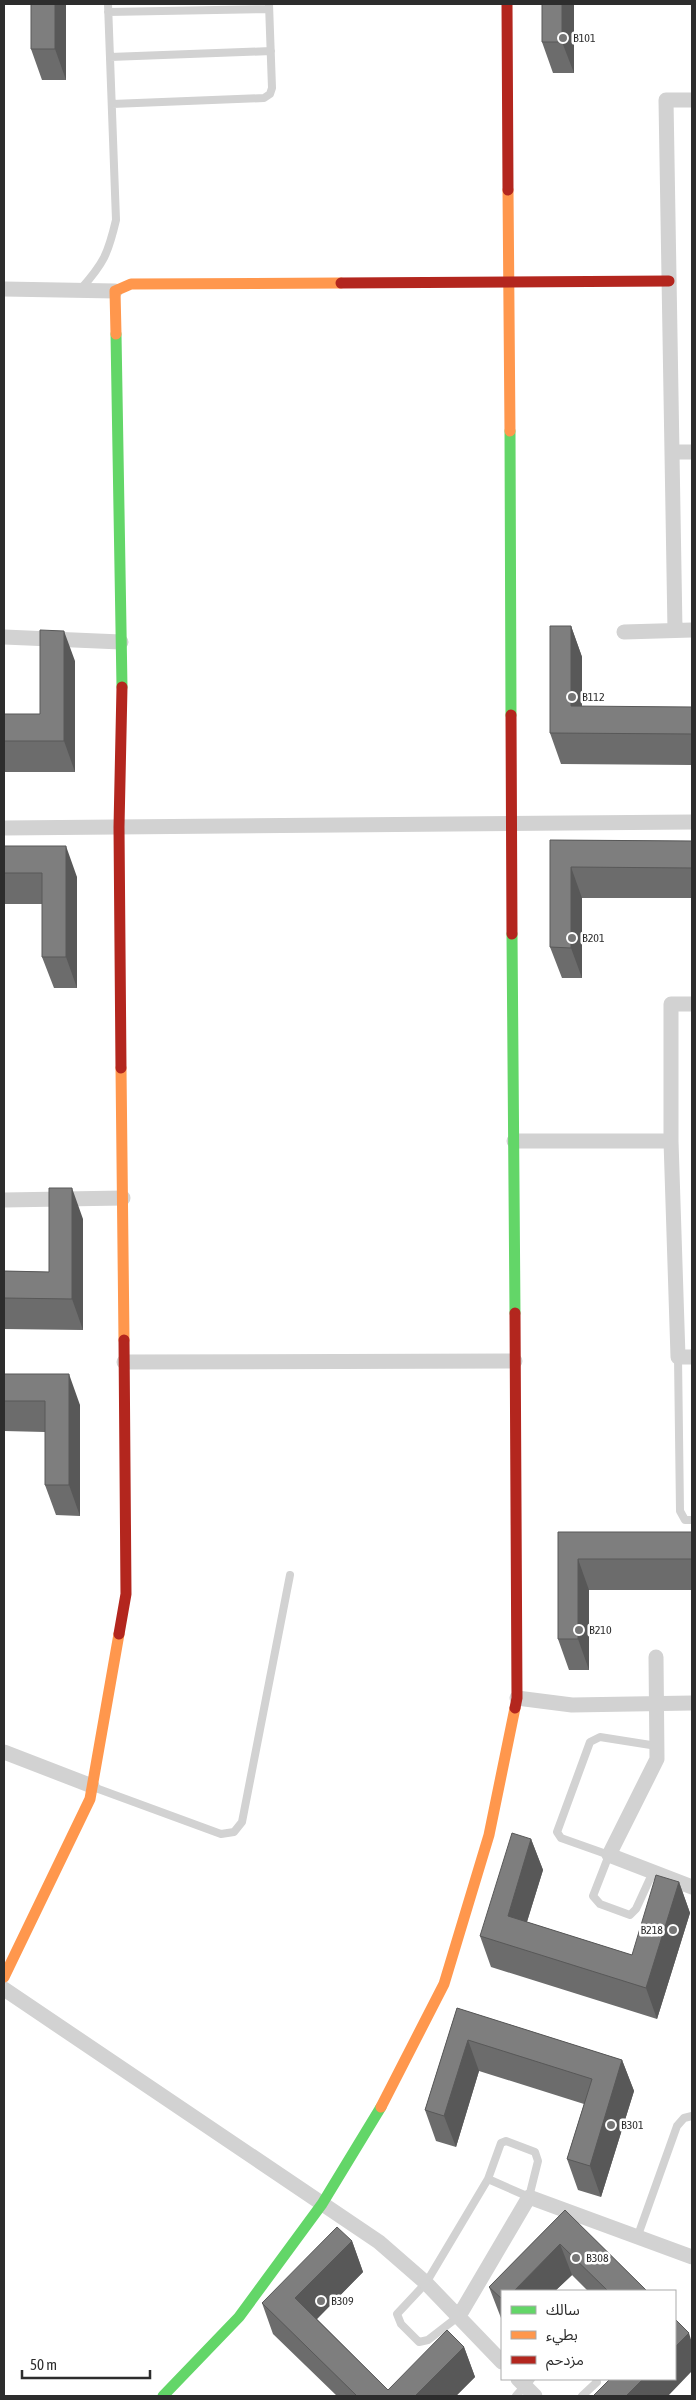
<svg xmlns="http://www.w3.org/2000/svg" width="696" height="2400" viewBox="0 0 696 2400" font-family="'Asap Condensed','Noto Sans Arabic',sans-serif">
<style>
.lines{fill:none;stroke-linecap:round;stroke-linejoin:round}
.lane{stroke:#d2d2d2;stroke-width:8}
.street{stroke:#d2d2d2;stroke-width:15}
.fast{stroke:#63d668;stroke-width:11}
.slow{stroke:#ff974d;stroke-width:11}
.jam{stroke:#b3261e;stroke-width:11}
.wall{fill:#6c6c6c}
.shaded-wall{fill:#585858}
.building{fill:#7e7e7e;stroke:#585858}
.poi-dot{fill:#767676;stroke:#fff;stroke-width:2}
.labels{text-anchor:middle;stroke-width:5;stroke-linejoin:round;paint-order:stroke}
.poi-label{font-size:12px;fill:#2d2d2d;stroke:#fff;text-anchor:start}
</style>
<rect width="100%" height="100%" fill="#fff"/>
<g class="lines">
<path class="lane" d="M108,12L269,9
M110,57L271,51
M112,104L264,98L270,94L272,88L269,4
M80,290C104,263 108,254 116,220L108,4
M678,1357L680,1511L685,1520H692
M93,1787L221,1834L234,1832L242,1822L290,1575
M653,1872L636,1909L630,1915L600,1904L593,1896L609,1855L561,1838L557,1832L590,1742L600,1737L657,1746
M637,2238L677,2126L684,2118L692,2116
M459,2316L428,2340L419,2342L401,2324L397,2314L426,2283L488,2179L501,2143L506,2141L535,2152L538,2161L529,2197L488,2179
M516,2396L531,2379
M582,2396L597,2382L596,2379"/>
<path class="street" d="M4,289L115,291
M672,452H692
M675,630L666,100H692
M624,632L692,630
M4,637L121,642
M4,828L692,822
M692,1004H671V1141L678,1357H692
M514,1141H671
M4,1200L123,1198
M124,1362L515,1361
M656,1657L657,1759L609,1855L692,1887
M517,1698L572,1705L692,1703
M4,1752L92,1786
M4,1989L379,2242L426,2283L502,2362
M459,2316L529,2197L692,2257
M518,2379L535,2396"/>
<path class="fast" d="M116,334L122,687
M510,431L511,715
M512,934L515,1313
M163,2396L239,2317L322,2204L381,2107"/>
<path class="slow" d="M508,190L510,431
M116,334L115,291L131,284L341,283
M121,1068L124,1340
M4,1977L90,1799L119,1634
M381,2107L444,1984L489,1835L515,1708"/>
<path class="jam" d="M507,4L508,190
M341,283L669,281
M511,715L512,934
M121,1068L119,827L122,687
M515,1313L517,1698L515,1708
M119,1634L126,1594L124,1340"/>
</g>
<path class="wall" d="M66,4V80H42L31,49Z
M574,4V73H553L542,42Z
M571,626L582,657V706L692,734V765L561,764L550,733Z
M75,661V772H4V714H40Z
M550,840L692,841V898H582V978H562L550,947Z
M4,846L77,877V988H54L42,957V904H4Z
M83,1219V1330L4,1329V1271L49,1272Z
M4,1374L80,1405V1516L56,1515L45,1485V1432L4,1431Z
M558,1532H692V1590H589V1670H569L558,1639Z
M531,1839L543,1870L527,1922L632,1955L679,1882L690,1913L657,2019L491,1967L480,1936Z
M457,2008L622,2060L634,2091L601,2197L578,2190L567,2159L584,2104L479,2071L456,2147L436,2141L425,2110Z
M565,2210L647,2291H588L572,2275L555,2291H502V2319L501,2318L489,2287Z
M352,2241L363,2272L317,2319L388,2390L464,2347L475,2377L456,2396H337L273,2334L262,2303Z"/>
<path class="shaded-wall" d="M55,4H66V80L55,49Z
M562,4H574V73L562,42Z
M571,626L582,657V733L571,706Z
M64,631L75,661V772L64,741Z
M66,846L77,877V988L66,957Z
M571,867L582,898V978L571,948Z
M72,1188L83,1219V1330L72,1299Z
M69,1374L80,1405V1516L69,1485Z
M578,1559L589,1590V1670L578,1639Z
M531,1839L543,1870L519,1947L508,1916Z
M679,1882L690,1913L657,2019L646,1988Z
M468,2040L479,2071L456,2147L444,2116Z
M622,2060L634,2091L601,2197L590,2166Z
M352,2241L363,2272L307,2329L295,2298Z
M560,2244L572,2275L555,2291H514Z
M689,2333L692,2343V2371L668,2396H626L643,2379H675V2347Z
M464,2347L475,2377L456,2396H415Z"/>
<path class="building" d="M31,4H55V49H31Z
M542,4H562V42H542Z
M550,626H571V706L692,707V734L550,733Z
M40,630L64,631V741H4V714H40Z
M550,840L692,841V868L571,867V948L550,947Z
M4,846H66V957H42V873H4Z
M49,1188H72V1299L4,1298V1271L49,1272Z
M4,1374H69V1485H45V1401H4Z
M558,1532H692V1559H578V1639H558Z
M512,1833L531,1839L508,1916L632,1955L656,1875L679,1882L646,1988L480,1936Z
M457,2008L622,2060L590,2166L567,2159L592,2079L468,2040L444,2116L425,2110Z
M565,2210L647,2291H608L560,2244L514,2291H502V2299L489,2287Z
M337,2227L352,2241L295,2298L388,2390L447,2330L464,2347L415,2396H357L262,2303Z
M675,2319L689,2333L675,2347Z
M610,2379H643L626,2396H595L594,2395Z"/>
<g class="poi-dot">
<circle cx="563" cy="38" r="5"/>
<circle cx="572" cy="697" r="5"/>
<circle cx="572" cy="938" r="5"/>
<circle cx="579" cy="1630" r="5"/>
<circle cx="673" cy="1930" r="5"/>
<circle cx="611" cy="2125" r="5"/>
<circle cx="576" cy="2258" r="5"/>
<circle cx="321" cy="2301" r="5"/>
</g>
<g class="labels">
<g class="poi-label">
<text x="573" y="42">B101</text>
<text x="582" y="701">B112</text>
<text x="582" y="942">B201</text>
<text x="589" y="1634">B210</text>
<text x="663" y="1934" text-anchor="end">B218</text>
<text x="621" y="2129">B301</text>
<text x="586" y="2262">B308</text>
<text x="331" y="2305">B309</text>
</g>
</g>
<rect width="696" height="2400" fill="none" stroke="#2d2d2d" stroke-width="10"/>
<rect x="501" y="2290" width="175" height="90" fill="#ffffff" stroke="#ababab"/>
<rect x="511" y="2306" width="25" height="8" fill="#63d668" stroke="#ababab"/>
<text x="546" y="2315" font-size="15" fill="#2d2d2d">سالك</text>
<rect x="511" y="2331" width="25" height="8" fill="#ff974d" stroke="#ababab"/>
<text x="546" y="2340" font-size="15" fill="#2d2d2d">بطيء</text>
<rect x="511" y="2356" width="25" height="8" fill="#b3261e" stroke="#ababab"/>
<text x="546" y="2365" font-size="15" fill="#2d2d2d">مزدحم</text>
<path d="M22 2370v8h128v-8" fill="none" stroke="#2d2d2d" stroke-width="2.5"/>
<text x="30" y="2370" font-size="15" fill="#2d2d2d" stroke="#ffffff" stroke-width="4" paint-order="stroke">50 m</text>
</svg>
